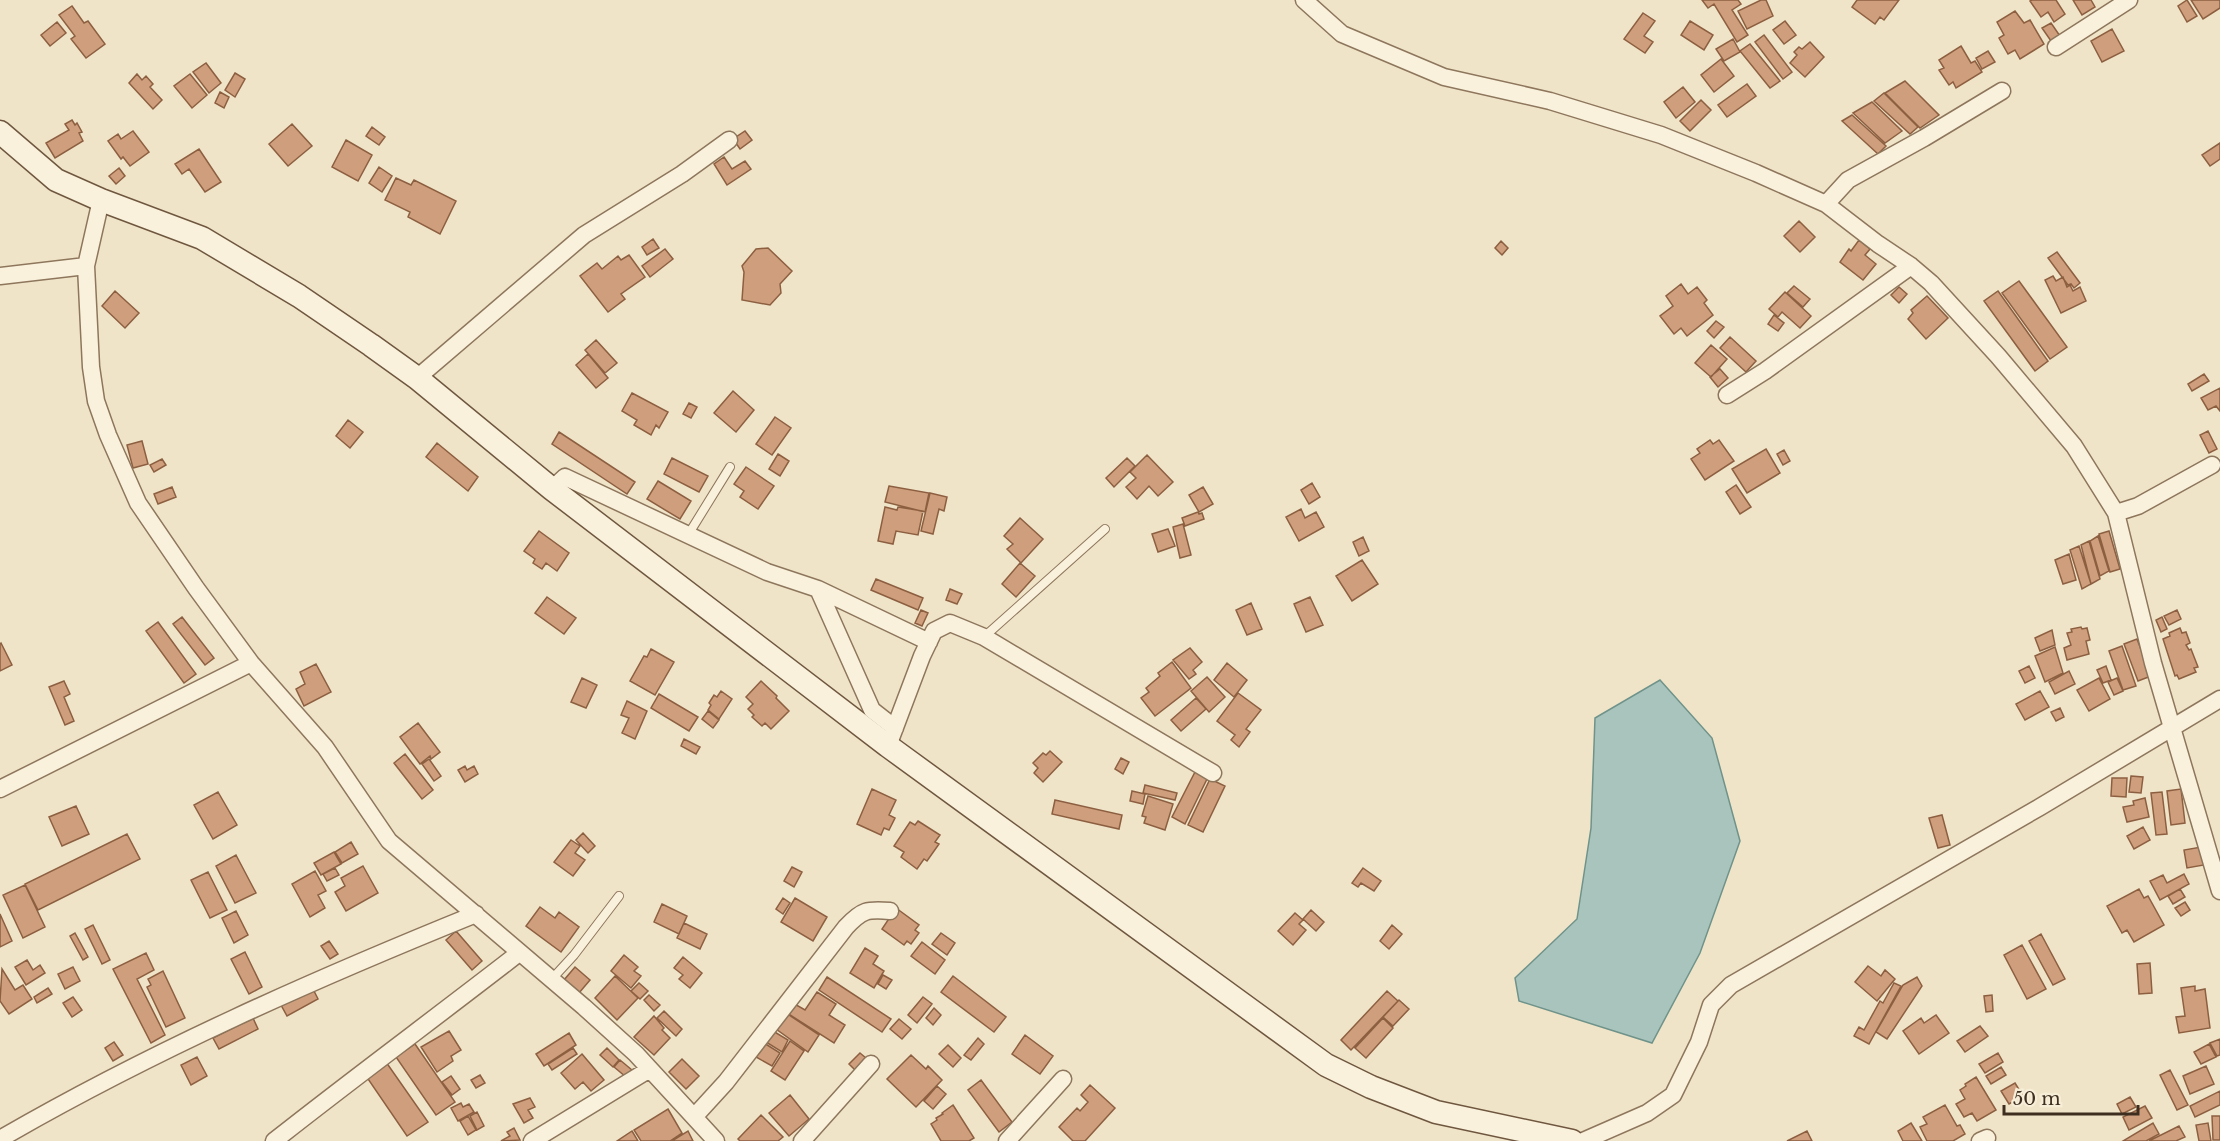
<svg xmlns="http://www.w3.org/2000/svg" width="2220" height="1141" viewBox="0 0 2220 1141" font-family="'Libre Baskerville',serif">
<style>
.water{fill:#a9c4bc;stroke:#6f938a;stroke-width:1.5}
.building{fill:#cf9f7d;stroke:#8d5f41;stroke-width:1.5}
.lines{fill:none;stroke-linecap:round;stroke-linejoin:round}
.lane-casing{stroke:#8d765c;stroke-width:10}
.street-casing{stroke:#8d765c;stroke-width:19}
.secondary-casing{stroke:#6f573f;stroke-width:25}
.lane{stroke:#faf1dc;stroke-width:8}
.street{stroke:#faf1dc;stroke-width:16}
.secondary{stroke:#faf1dc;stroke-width:22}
</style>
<rect width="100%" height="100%" fill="#f0e4c8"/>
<path class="water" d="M1660,680L1712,738L1740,841L1700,953L1652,1043L1519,1001L1515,978L1577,919L1591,828L1595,718Z"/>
<path class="building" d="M1702,0H1738L1741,4L1732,10L1748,35L1737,42L1714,4L1708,8Z
M1761,0H1766L1773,16L1747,29L1738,11Z
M1857,0H1899L1884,20L1880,17L1875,24L1852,7Z
M2032,0H2056L2065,14L2054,22L2048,12L2041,17L2030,1Z
M2073,0H2091L2095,7L2082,15Z
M2187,0L2197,16L2187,22L2178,6Z
M2191,0H2220V8L2203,19Z
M72,6L84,23L88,21L105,44L86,58L71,39L75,36L59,15Z
M2015,11L2024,23L2030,20L2044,44L2020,59L2015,50L2008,54L1999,38L2004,35L1997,22Z
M1643,13L1655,21L1644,36L1653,42L1645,53L1624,39Z
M1690,21L1713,35L1704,50L1681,35Z
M1785,21L1796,35L1784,44L1773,30Z
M57,22L66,33L50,46L41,35Z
M2051,23L2060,36L2051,41L2042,28Z
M2112,29L2124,51L2102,62L2091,41Z
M1764,35L1792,72L1783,79L1755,42Z
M1733,39L1740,52L1724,61L1716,49Z
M1810,42L1824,57L1805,77L1790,63L1797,55L1794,52L1799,47L1802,49Z
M1750,44L1780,81L1770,88L1740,51Z
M1961,46L1971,63L1975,61L1982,72L1956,88L1953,82L1949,85L1939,70L1944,68L1939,60Z
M1988,51L1995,62L1982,69L1976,58Z
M1721,59L1734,76L1714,92L1701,75Z
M206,63L221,83L209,93L193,72Z
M235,73L245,79L235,97L225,90Z
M137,74L142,80L146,76L153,84L150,87L162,100L153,109L129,83Z
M190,74L207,95L192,108L174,86Z
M1905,81L1939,115L1920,128L1885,93Z
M1747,84L1756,96L1727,117L1718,105Z
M1683,87L1695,102L1676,118L1664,102Z
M220,92L229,97L224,108L215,103Z
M1884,93L1918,127L1910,134L1874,101Z
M1701,100L1711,110L1690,131L1680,121Z
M1872,102L1902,131L1885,143L1853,113Z
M1852,115L1886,146L1878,154L1842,121Z
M72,120L75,125L77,123L82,132L79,133L83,141L55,158L46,143L69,130L65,124Z
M292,124L312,146L288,166L269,144Z
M372,127L385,137L379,145L366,136Z
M133,131L149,152L130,166L123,157L121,159L108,141L118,134L121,139Z
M745,131L752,140L740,149L733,139Z
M346,140L372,155L358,181L332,167Z
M2220,143V159L2210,166L2202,155Z
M199,149L221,182L205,192L189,169L182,174L175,164Z
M724,157L732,169L745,161L751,169L727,185L714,164Z
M379,167L392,176L382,192L369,183Z
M119,168L125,176L116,184L109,176Z
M396,178L411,185L414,180L456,201L440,234L408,217L410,212L385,200Z
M1799,221L1815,237L1800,252L1784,236Z
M653,239L659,248L647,255L642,247Z
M1859,240L1870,249L1865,255L1876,264L1863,280L1840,262L1849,249L1851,251Z
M1501,241L1508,248L1502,255L1495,248Z
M768,248L792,271L780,284L781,293L770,305L742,300L744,272L742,266L756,249Z
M665,249L673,259L650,277L642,266Z
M2057,252L2080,283L2074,288L2071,284L2068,285L2048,258Z
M629,255L645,277L621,294L625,299L608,312L580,276L597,263L602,269L618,256L621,260Z
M2053,276L2056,281L2063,277L2067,287L2070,285L2073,291L2080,287L2086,301L2061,313L2045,280Z
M2019,281L2067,347L2050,359L2002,293Z
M1681,284L1688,294L1697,287L1707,300L1704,303L1713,315L1687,336L1681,328L1674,334L1660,316L1673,306L1666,296Z
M1794,286L1810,299L1803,307L1787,293Z
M1899,287L1907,294L1899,303L1891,295Z
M115,291L139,313L125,328L102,306Z
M1998,291L2048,361L2035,371L1984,301Z
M1785,292L1811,316L1800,328L1782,312L1778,317L1769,309Z
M1927,296L1948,318L1926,339L1908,319L1913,313L1911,310Z
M1774,315L1784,323L1778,331L1768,324Z
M1716,321L1724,327L1714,338L1707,331Z
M1730,337L1756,361L1746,372L1720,348Z
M596,340L617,363L605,373L585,350Z
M1711,345L1727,359L1711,377L1695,363Z
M588,354L608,378L596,388L576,365Z
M1720,369L1728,378L1718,387L1710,377Z
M2204,374L2209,381L2192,391L2188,384Z
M2220,388V411L2216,406L2208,410L2201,398Z
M733,391L754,410L736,432L714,413Z
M632,393L668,412L659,428L656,425L651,435L634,425L637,420L622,411Z
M689,403L697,407L691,418L683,414Z
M775,417L791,428L772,455L756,444Z
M348,420L363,432L350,448L336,436Z
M2208,431L2217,449L2209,453L2200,435Z
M559,432L635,482L627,494L552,444Z
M1710,440L1713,444L1719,440L1734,461L1705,480L1691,459L1700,453L1697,449Z
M142,441L148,464L133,468L127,445Z
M437,443L478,477L468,491L426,457Z
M1766,449L1780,473L1747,493L1732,469Z
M1784,450L1790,461L1783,465L1777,454Z
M778,454L789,461L780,476L769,469Z
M1147,455L1173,482L1158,496L1149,486L1137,499L1126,487L1136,478L1130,472Z
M672,458L708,476L699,492L664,474Z
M1127,458L1135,466L1114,487L1106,478Z
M162,459L166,465L154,472L150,465Z
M746,467L774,486L758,509L740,497L744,491L734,484Z
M658,481L691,501L680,519L647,499Z
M1312,483L1320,497L1309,504L1301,490Z
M1736,485L1751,507L1740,514L1726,492Z
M889,486L929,493L925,512L885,502Z
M172,487L176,497L158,504L154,494Z
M1203,487L1213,504L1199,512L1189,495Z
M930,493L947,497L944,511L939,509L933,534L921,531Z
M885,507L897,510L898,507L923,511L918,535L896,531L893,544L878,541Z
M1301,509L1305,518L1316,512L1324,527L1299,541L1286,517Z
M1198,512L1199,514L1202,513L1204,519L1185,526L1182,518Z
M1020,518L1043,539L1021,563L1007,549L1013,544L1004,536Z
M1183,524L1191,555L1180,558L1173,527Z
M1168,529L1175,546L1158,552L1152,534Z
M539,531L569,553L557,571L546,563L542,569L533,563L535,559L524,551Z
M2109,531L2120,569L2110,572L2099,534Z
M2098,536L2109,571L2100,576L2090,541Z
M1363,537L1369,551L1359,556L1353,542Z
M2089,541L2100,579L2091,584L2081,545Z
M2079,546L2091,584L2082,589L2070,550Z
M2069,554L2076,580L2063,584L2055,560Z
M1362,560L1378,584L1352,601L1336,576Z
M1020,563L1035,576L1016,597L1002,584Z
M876,579L923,598L918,610L871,590Z
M950,589L962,594L957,604L946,600Z
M547,597L576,618L564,634L535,613Z
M1310,597L1323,625L1306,632L1294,604Z
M1251,603L1262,629L1247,635L1236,610Z
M921,610L928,613L922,626L915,623Z
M2177,610L2181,619L2169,625L2164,616Z
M182,617L214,658L205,665L173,624Z
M2162,617L2167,629L2161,632L2156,620Z
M158,622L196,674L184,683L146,631Z
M2081,627L2082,629L2087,628L2090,640L2086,641L2089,654L2067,660L2064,648L2071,645L2067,633L2072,632L2071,629Z
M2180,628L2182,633L2186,632L2190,643L2186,645L2189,650L2191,649L2198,667L2194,668L2196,672L2179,679L2177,675L2175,676L2163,639L2170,636L2169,633Z
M2052,630L2055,645L2040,651L2035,638Z
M2137,639L2151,676L2138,681L2124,644Z
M1,643L12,665L0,671V644Z
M2122,646L2136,686L2123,690L2109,651Z
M2055,647L2063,673L2045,682L2035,656Z
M1190,648L1202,662L1193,670L1196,674L1189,679L1173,660Z
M651,649L674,662L655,695L630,681L644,656L647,657Z
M1172,662L1191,688L1155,716L1141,698L1149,692L1146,688L1160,676L1158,673Z
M1227,663L1247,680L1234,697L1214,680Z
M316,664L331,692L304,706L296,689L305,684L300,672Z
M2029,666L2035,678L2025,683L2019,671Z
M2106,666L2111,680L2103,683L2097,670Z
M2069,671L2075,684L2055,694L2049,682Z
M1207,677L1225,697L1209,712L1191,691Z
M582,678L597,685L586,708L571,702Z
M2099,678L2110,699L2089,711L2077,690Z
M2117,678L2123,691L2114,695L2108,682Z
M64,681L70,694L64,697L74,721L65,725L49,687Z
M761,681L777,696L776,698L789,711L771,729L765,723L762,726L752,717L754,715L748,709L753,704L746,697Z
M721,691L732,699L719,719L708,710L711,705L709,703L714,695L717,697Z
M2040,691L2049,707L2025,720L2016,704Z
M1238,693L1261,710L1246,729L1250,732L1239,747L1231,740L1235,735L1217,721Z
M659,694L698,717L689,731L651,708Z
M1196,698L1206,709L1181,731L1171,720Z
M627,701L647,711L635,739L622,733L629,718L621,715Z
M2060,708L2064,717L2056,721L2051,712Z
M708,711L719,720L713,728L702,719Z
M418,723L440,752L431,759L430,756L420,764L400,737Z
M684,739L700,747L696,754L681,746Z
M1050,751L1062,762L1043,782L1034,773L1038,768L1033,763L1043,753L1046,755Z
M405,754L433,790L422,799L394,763Z
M1121,758L1129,762L1123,774L1115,769Z
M429,759L441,776L434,781L422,764Z
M465,766L467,770L474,766L478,774L465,782L458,770Z
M1196,770L1208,777L1185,824L1172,817Z
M2131,776L2143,777L2141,793L2129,792Z
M2112,778H2127L2126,797L2111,796Z
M1210,779L1225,786L1203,832L1188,825Z
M1145,785L1177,793L1175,800L1143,793Z
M872,789L896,800L889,815L895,818L889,830L884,828L881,835L857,824Z
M2181,789L2185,823L2171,825L2167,791Z
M1132,791L1145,794L1143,804L1130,801Z
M218,792L237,825L213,839L194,805Z
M2162,792L2167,834L2156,835L2151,793Z
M1148,796L1173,804L1165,830L1144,823L1146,817L1142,816Z
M2145,798L2149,817L2127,822L2123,807L2134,805L2133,801Z
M1055,800L1122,815L1119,829L1052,814Z
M76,806L89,834L62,846L49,817Z
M1942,815L1950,845L1938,848L1929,818Z
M918,821L940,835L935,842L939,844L927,861L924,859L917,869L901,857L904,852L894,846L910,822L915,825Z
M2143,827L2150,840L2134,849L2127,836Z
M583,833L595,846L588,853L576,840Z
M127,834L140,859L38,910L25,884Z
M571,840L580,846L575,853L585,860L573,876L554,862Z
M351,842L358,854L342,863L335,852Z
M2201,847L2204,865L2187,868L2184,850Z
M334,852L341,864L321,875L314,863Z
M236,855L256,893L235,903L216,866Z
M363,866L378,893L346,911L335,892L345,886L341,878Z
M792,867L802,872L794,887L784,881Z
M335,868L339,875L327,881L323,874Z
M1363,868L1381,881L1374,891L1361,883L1358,887L1352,883Z
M315,871L326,891L318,895L325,908L310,917L292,884Z
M208,872L227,910L210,918L191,880Z
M2184,874L2189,884L2160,900L2150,881L2163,875L2167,883Z
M25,885L45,927L23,938L3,895Z
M2139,889L2144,898L2148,896L2164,925L2134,942L2127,930L2122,933L2107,906Z
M2180,889L2185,897L2173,904L2168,896Z
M783,898L790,903L783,914L776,909Z
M795,898L827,917L813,941L781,922Z
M2185,902L2190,910L2181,916L2175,908Z
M662,904L687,916L679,934L654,922Z
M540,907L555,918L559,912L579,927L561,952L526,926Z
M896,908L919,925L915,930L919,933L911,944L907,941L904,945L882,929Z
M1311,910L1324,922L1316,931L1303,919Z
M236,911L248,935L234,943L222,918Z
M1295,913L1303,920L1299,924L1306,930L1293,945L1278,931Z
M0,914L12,941L0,947Z
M684,923L707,934L700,949L677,938Z
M93,925L110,960L102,964L85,929Z
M1392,925L1402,934L1389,949L1380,941Z
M456,931L482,961L472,970L446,940Z
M75,933L88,957L83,960L70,936Z
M941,933L955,943L947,955L932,944Z
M2041,934L2065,979L2053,985L2029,941Z
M329,941L338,954L330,959L321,946Z
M922,942L945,960L935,974L911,956Z
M2022,945L2046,989L2027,999L2004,955Z
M865,948L878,956L873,964L884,971L874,988L850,973Z
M245,952L262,987L249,994L231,959Z
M146,953L154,970L137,979L165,1035L151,1043L113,969Z
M624,955L638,967L634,971L641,976L631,988L611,971Z
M683,957L702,973L690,988L679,979L683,975L674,968Z
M27,960L33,970L40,965L45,973L26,985L15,967Z
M2150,963L2152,993L2139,994L2137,964Z
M1868,966L1881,976L1885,970L1895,979L1877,1001L1855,982Z
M73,967L80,981L65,989L58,974Z
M575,967L590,980L579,993L564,980Z
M2,969L15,990L23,985L32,999L9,1014L0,1001Z
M163,971L185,1018L166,1027L147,987L151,985L148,979Z
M883,975L892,980L886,989L878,984Z
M615,976L638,998L617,1020L595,998Z
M953,976L1006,1017L994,1032L941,992Z
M827,977L891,1019L882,1032L819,990Z
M1917,977L1922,986L1887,1039L1876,1032L1903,985Z
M639,983L648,991L640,999L631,991Z
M1894,983L1901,986L1869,1044L1854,1036L1859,1027L1864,1030L1880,1001L1883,1003Z
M2195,986V991L2205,989L2210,1028L2179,1033L2176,1017L2185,1016L2181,988Z
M48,988L52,994L37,1003L34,997Z
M313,989L318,999L287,1016L281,1005Z
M1387,991L1398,1001L1351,1050L1341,1040Z
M817,992L836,1004L829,1015L845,1025L834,1043L787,1013L793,1003L805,1010Z
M649,995L660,1005L654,1011L644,1000Z
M1992,995L1993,1011L1986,1012L1984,996Z
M73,997L82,1010L72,1017L63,1003Z
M923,997L932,1004L917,1023L908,1015Z
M1399,1000L1409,1009L1393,1026L1383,1017Z
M934,1008L941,1015L933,1025L926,1018Z
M664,1011L682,1029L676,1036L657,1018Z
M786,1013L819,1035L808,1052L776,1029Z
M1936,1015L1949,1033L1919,1054L1903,1031L1921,1018L1924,1023Z
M654,1016L664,1028L662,1030L670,1038L654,1055L634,1037Z
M253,1018L258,1029L219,1049L213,1038Z
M1383,1018L1393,1028L1366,1058L1355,1048Z
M899,1019L911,1029L902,1039L890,1029Z
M1980,1026L1988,1036L1965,1052L1957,1041Z
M449,1031L461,1050L451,1056L453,1061L437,1072L421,1047Z
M773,1031L788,1040L782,1052L766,1042Z
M569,1033L576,1045L544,1066L536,1054Z
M1025,1035L1053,1056L1040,1074L1012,1054Z
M978,1038L984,1044L971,1060L964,1055Z
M2220,1039V1055L2217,1056L2210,1043Z
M790,1041L804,1051L785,1080L771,1071Z
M114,1042L123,1055L113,1061L105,1048Z
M764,1043L780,1053L772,1066L756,1057Z
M415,1044L455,1102L436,1115L396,1057Z
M2209,1044L2216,1057L2201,1064L2194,1052Z
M948,1045L961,1058L953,1067L939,1054Z
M573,1048L577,1054L552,1070L548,1064Z
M607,1048L619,1060L613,1067L600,1055Z
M860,1053L866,1058L855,1070L849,1064Z
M1998,1053L2003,1062L1985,1073L1979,1064Z
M582,1054L604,1080L591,1091L583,1082L575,1089L561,1073Z
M911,1055L926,1069L928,1066L942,1080L916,1107L887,1079Z
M197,1057L207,1076L191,1085L181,1065Z
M682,1059L699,1076L686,1089L669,1072Z
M620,1060L632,1070L626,1077L614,1067Z
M386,1062L428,1122L407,1136L366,1076Z
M2206,1066L2214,1084L2190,1094L2183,1076Z
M2001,1067L2006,1075L1991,1084L1986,1076Z
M2170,1070L2188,1105L2177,1110L2160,1075Z
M480,1075L485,1083L476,1088L471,1080Z
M451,1076L460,1089L452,1095L442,1082Z
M1976,1077L1996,1110L1977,1121L1972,1113L1964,1117L1956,1104L1965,1099L1960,1090L1966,1086L1965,1084Z
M981,1080L1012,1122L999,1132L968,1090Z
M2015,1083L2023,1096L2009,1104L2001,1091Z
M1090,1085L1115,1108L1085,1141H1073L1059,1127L1077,1108L1080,1111L1088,1102L1081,1095Z
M937,1086L946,1094L933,1109L924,1101Z
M2220,1091V1105L2195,1117L2190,1106Z
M790,1095L809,1119L789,1136L769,1113Z
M2130,1097L2136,1107L2122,1114L2117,1104Z
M530,1098L535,1107L528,1110L533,1118L524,1123L513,1104Z
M461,1103L463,1107L469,1104L474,1112L458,1121L451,1108Z
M953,1105L974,1138L969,1141H941L931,1124L937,1120L936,1118L943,1114L942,1113Z
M1945,1105L1957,1126L1960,1125L1965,1134L1953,1141H1927L1920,1127L1927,1124L1923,1117Z
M2145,1106L2152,1118L2129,1130L2123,1117Z
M668,1109L682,1133L670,1141H641L634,1130Z
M477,1112L484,1126L477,1130L470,1116Z
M761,1115L783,1137L778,1141H740L738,1139Z
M468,1116L476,1130L468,1135L460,1121Z
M2212,1116H2220V1140H2213Z
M1911,1123L1922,1141H1903L1898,1131Z
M2153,1123L2159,1134L2146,1141H2123Z
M2208,1123L2211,1141H2199L2196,1125Z
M2179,1126L2185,1137L2176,1141H2149Z
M514,1128L520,1140L501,1141L510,1136L507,1132Z
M632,1131L638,1141H617Z
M688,1131L693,1141H672Z
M1807,1131L1812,1141H1787Z"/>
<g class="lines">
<defs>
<path id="lane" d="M688,535L730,467
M984,637L1105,529
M551,980L574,955L619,896"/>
<path id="street" d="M1304,0L1342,34L1444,77L1550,101L1661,135L1756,173L1826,204L1878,244L1911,266L1931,283L1998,356L2074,446L2116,513L2153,663L2220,891
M2056,47L2129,0
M101,200L86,266L91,367L96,401L108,435L138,503L196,588L251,663L325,747L389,841L584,1007L636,1054L716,1141
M1826,204L1848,180L1924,138L2002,91
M0,276L86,266
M417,378L584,235L682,174L729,140
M1727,395L1765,371L1911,266
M552,489L565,477L767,572L818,589L929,642
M2116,513L2138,506L2212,465
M818,589L872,710L895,728
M888,746L922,656L934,631L950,623L984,637L1213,773
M0,789L251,663
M694,1117L726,1082L846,927C862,910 867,909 890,911
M0,1139C152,1051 313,980 476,914
M274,1141C355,1077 438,1016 519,953
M532,1141L650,1069
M802,1141L871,1064
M1007,1141L1063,1079
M1583,1141L1647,1113L1673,1095L1699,1042L1711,1005L1731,985L2040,807L2220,699
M1980,1141L1987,1138"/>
<path id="secondary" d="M0,132L56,180L101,200L202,238L299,296L371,345L417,378L552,489L888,746L1326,1065L1371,1087L1436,1112L1572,1141"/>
</defs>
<use href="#lane" class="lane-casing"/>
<use href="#street" class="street-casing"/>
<use href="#secondary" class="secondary-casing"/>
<use href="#lane" class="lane"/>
<use href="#street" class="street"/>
<use href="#secondary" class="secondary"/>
</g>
<path d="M2004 1105v9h134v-9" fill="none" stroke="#3d2e20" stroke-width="3"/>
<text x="2013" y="1105" font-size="18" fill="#3d2e20" stroke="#f7eed8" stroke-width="4.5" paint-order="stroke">50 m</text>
</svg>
